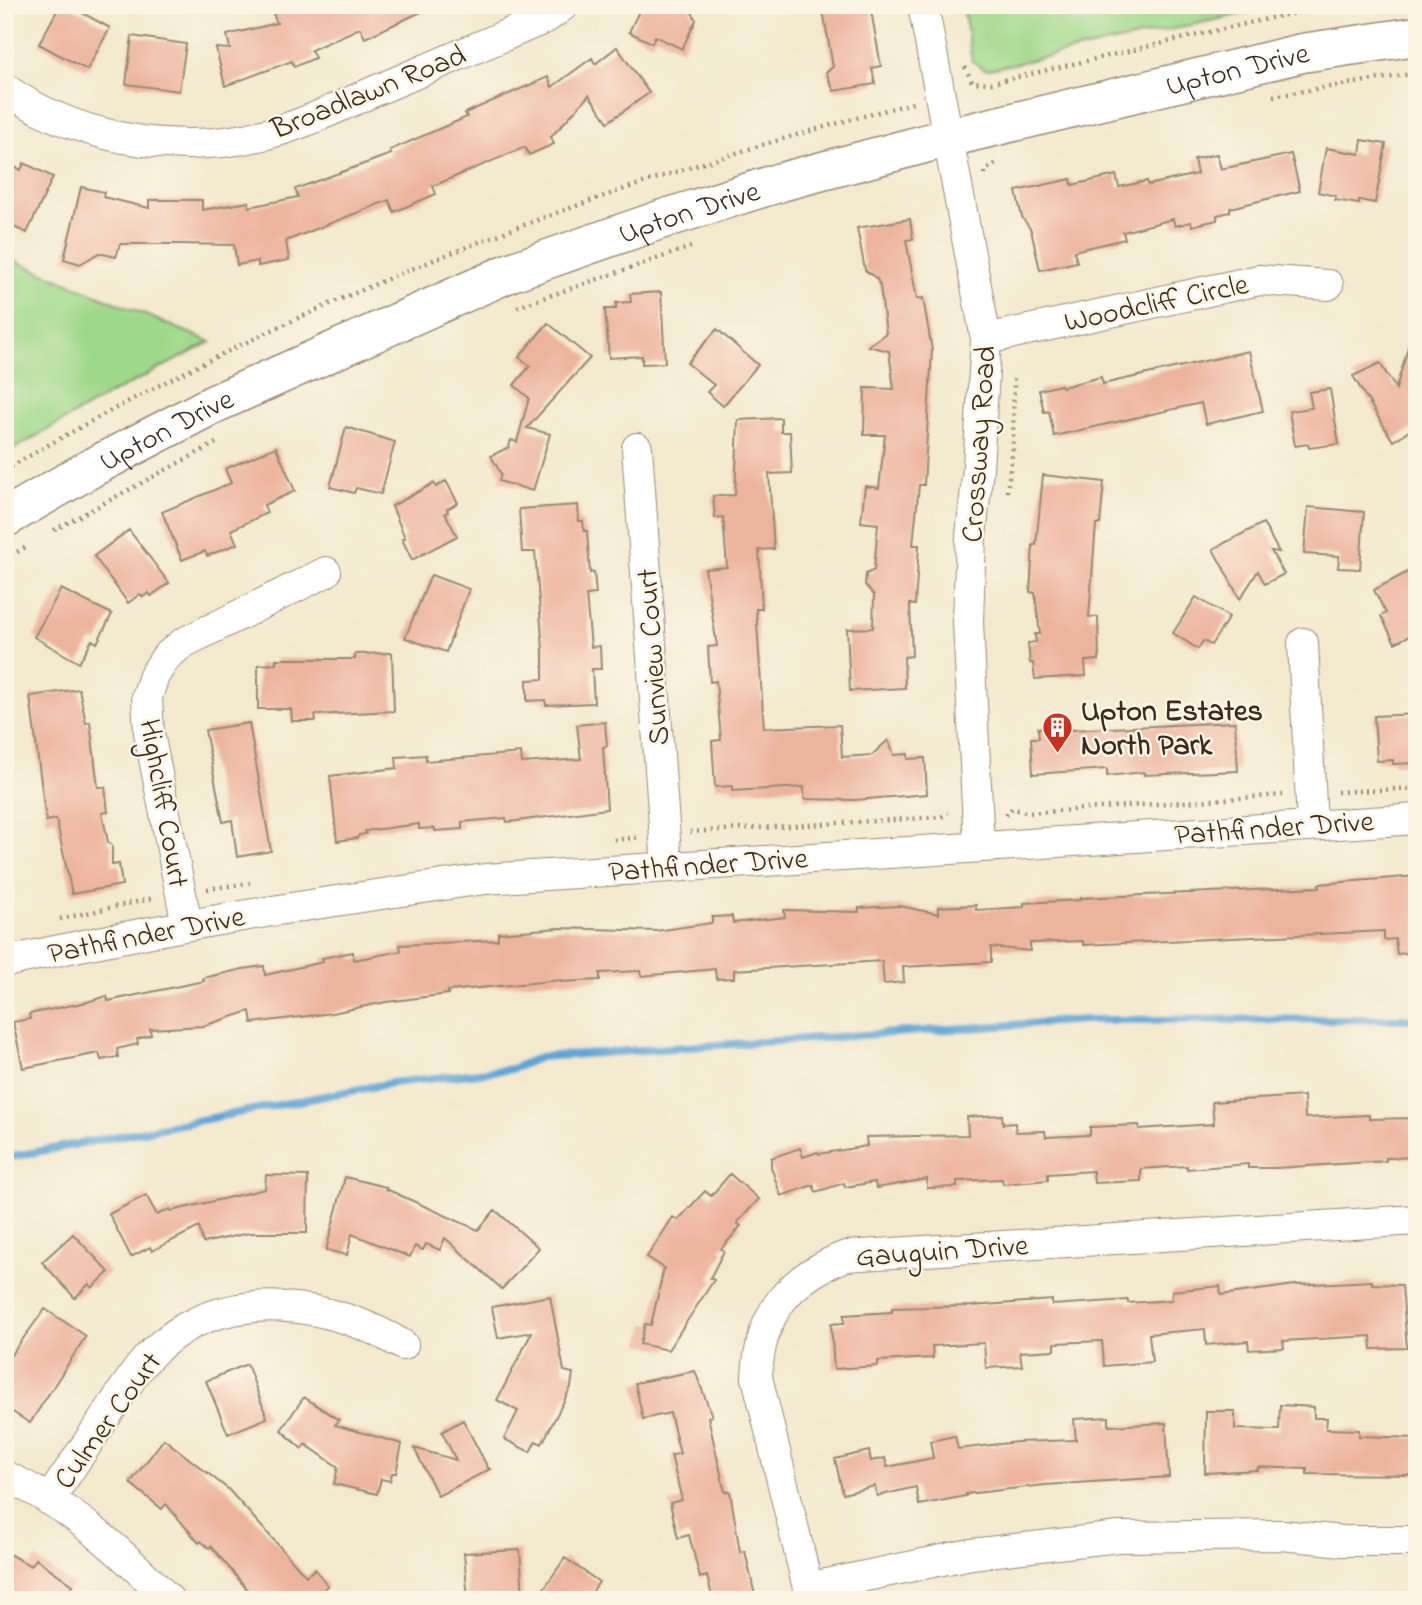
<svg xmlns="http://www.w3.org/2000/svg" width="1422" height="1605" viewBox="0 0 1422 1605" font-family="'Indie Flower',sans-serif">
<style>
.green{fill:#9fd88a;stroke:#6d8154;stroke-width:2}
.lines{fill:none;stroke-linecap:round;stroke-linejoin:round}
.stream{stroke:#60a5d5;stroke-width:8}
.building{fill:#edb49d}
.minor-casing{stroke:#978a76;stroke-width:32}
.secondary-casing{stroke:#978a76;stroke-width:41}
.path{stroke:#978a76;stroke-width:4.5;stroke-dasharray:2 5;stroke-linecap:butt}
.minor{stroke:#fff;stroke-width:30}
.secondary{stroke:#fff;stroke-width:38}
.labels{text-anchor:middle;stroke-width:5;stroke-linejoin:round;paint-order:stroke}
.street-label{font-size:30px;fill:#3b2a1e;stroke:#fcf5e5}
.poi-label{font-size:30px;font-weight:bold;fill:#3b2a1e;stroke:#fcf5e5;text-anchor:start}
</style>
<rect width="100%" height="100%" fill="#fcf5e5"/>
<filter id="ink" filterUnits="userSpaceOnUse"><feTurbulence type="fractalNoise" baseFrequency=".0143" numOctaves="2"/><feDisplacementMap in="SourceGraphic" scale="14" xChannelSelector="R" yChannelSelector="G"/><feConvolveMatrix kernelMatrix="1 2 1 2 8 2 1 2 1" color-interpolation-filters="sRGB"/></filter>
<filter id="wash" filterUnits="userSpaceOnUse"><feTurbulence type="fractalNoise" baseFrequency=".00686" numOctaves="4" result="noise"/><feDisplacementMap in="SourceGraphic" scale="28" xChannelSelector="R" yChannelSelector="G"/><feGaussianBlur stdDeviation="1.57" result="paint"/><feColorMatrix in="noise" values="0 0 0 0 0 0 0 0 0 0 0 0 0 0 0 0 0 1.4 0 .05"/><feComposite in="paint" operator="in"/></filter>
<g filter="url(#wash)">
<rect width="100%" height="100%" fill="#f3e9ce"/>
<path class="green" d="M963,5H1283L986,70L972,61Z
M5,257L211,342L110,394L5,454Z"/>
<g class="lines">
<path class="stream" d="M5,1158L392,1083L512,1069L540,1057L1085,1020L1417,1019"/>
</g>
<g id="blocks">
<path class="building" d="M60,5H68L110,28L87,70L39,44Z
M293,5H436L365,38L360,28L311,50L315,58L294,67L292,61L225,86L216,48L230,49L227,35L277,23L273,14Z
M642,5H688L696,20L682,49L655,36L652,43L629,32Z
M822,5H870L881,66L872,68L875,84L834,91L826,72L833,67Z
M132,36L186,44L179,91L126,84Z
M617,47L649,93L608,122L589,95L551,137L554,144L529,155L525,147L433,186L436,194L394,212L389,200L286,241L289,260L258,266V261L237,265L234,245L179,244H120L116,257L99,253L80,264L64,259L81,187L104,192L103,197L149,208V200H202V210L249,202V207L298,197L295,189L391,154L390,150L467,117L465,113L548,77L552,87L592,58L595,64Z
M1362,140L1386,144L1375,203L1359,200V204L1335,200L1336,196L1318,192L1326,148L1360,154Z
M1217,154L1221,169L1291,154L1300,191L1230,208V212L1217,215V220L1192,226L1191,222L1175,226L1173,219L1123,232L1125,239L1074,251L1077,262L1040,270L1031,230L1022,217L1016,191L1071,179L1072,185L1116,175L1119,187L1147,181L1148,185L1197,174L1194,159Z
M5,163L21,170L24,163L53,177L27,233L5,223Z
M910,219L913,239L906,240L917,299L923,298L932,350L924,485H919L913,545H919L915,605L910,604L912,656L904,657L905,688L850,691L847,629L873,628L874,595L865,585L866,574L874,570L878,524L861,522L865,486L879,488L885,435H864L865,388L894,389L889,351L868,346L886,333L880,286L877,279L865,270L857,228Z
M661,292L665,363L642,364V356L609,358L605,309H616V303L631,302L630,294Z
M548,323L590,358L527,428L550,434L533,491L499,481L501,474L491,456L509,447L511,440L517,442L529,398L514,385L530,366L519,357Z
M717,329L758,365L723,406L707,392L714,385L687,363Z
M1410,340H1417V426L1393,441L1353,376L1380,363L1396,389Z
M1249,351L1263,411L1206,424L1201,403L1054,436L1049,411L1044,412L1039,390L1061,385L1062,387L1101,377L1103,384Z
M1330,389L1339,444L1309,448L1308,444L1295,446L1289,411L1312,408L1309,392Z
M781,418V432H790L792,473L769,474L774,549L759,550L762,609H756L764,728L840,725L842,757L872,755L888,740L894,755L908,754V759L925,758L927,794L855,800L804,799V787L732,791V786L715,787L712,741L721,740L716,681L710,682L708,647L717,646L705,569L727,567L723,517L715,518L713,496L735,495L738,420Z
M346,427L395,442L381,494L356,488L354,493L330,487Z
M276,447L295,491L264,505L267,513L231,530L237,544L207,556L205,551L182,560L162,512L231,483L225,469Z
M1043,475L1104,482L1100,524H1096L1089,617H1098L1099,660L1085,661L1086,676L1035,679L1033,663H1030L1028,643L1036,642L1035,634H1040L1035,593L1030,592L1033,545H1036Z
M446,481L458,503L447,509L448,512L445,513L457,536L412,560L402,539L405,538L392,506L434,483L436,487Z
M578,505L579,521H583L584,531H587L590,573L594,572L596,594L586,595L591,647L600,646L601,669H592L594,703L546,705L545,700L527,701V680L543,679V650L535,552H522L519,509Z
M1308,507L1364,512L1360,569L1338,568L1339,556L1304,554Z
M1263,523L1279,552L1271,551L1284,574L1265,584L1258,571L1240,599L1213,549Z
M129,530L169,583L151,596L149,593L143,597L140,594L128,603L94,556Z
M1417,567V632L1395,643L1381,616L1386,613L1374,590Z
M431,575L469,589L446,652L405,638Z
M61,589L112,614L97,643L92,640L79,663L34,637Z
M1196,597L1229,617L1211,645L1203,641L1198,649L1173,633Z
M392,653L394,711L315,715L316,721H292L291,709H258V665L276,664V659H355V654Z
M79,689L86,723L90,722L98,787H105L108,812L102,813L108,842L112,845V865L119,864L122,885L72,894L56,819L46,821L30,696Z
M1417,714V763L1393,764V760L1377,761L1374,716Z
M605,722L607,746L603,747L607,809L517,821L507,822L506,818L462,822V829L435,831V828L419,829V824L365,831L366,834L359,835L357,838L337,841L330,776L397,768L396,757L426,755V761L521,753L522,763L581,759L577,725Z
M1235,722L1238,771L1144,775V772L1107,776V769L1033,774L1031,738H1039L1038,728L1070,726V730Z
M249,723L271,851L237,857L232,820L223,822L205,730Z
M1417,876V952L1397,954L1395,939L1384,940V931L1083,945V941L1030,943V951L991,947V962L903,967L904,982L884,984L882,961L734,970V978L716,979L715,969L641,976L640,971L600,973V980L561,982V980L448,991V994L386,1002L332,1013L252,1023L250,1011L203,1026L150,1029L151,1035L137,1039L138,1044L117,1049L118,1057L101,1060L99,1053L23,1068L13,1022L30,1019L29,1014L87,1002L107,996L108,1001L204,981L203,978L243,969L264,966L265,975L323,962L322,958L353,952L354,960L401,951L400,945L498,940V933L559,928L656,931L712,923V917L732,916L733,923L785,917L784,910L859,912V908L900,906L938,914V907L976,905V910L1024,907V903L1081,900V898L1320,887L1319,884Z
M1304,1096L1305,1118L1369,1115V1119L1417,1118V1157L1386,1158V1161L1276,1168H1248V1164L1187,1169V1166L1141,1169V1181L1094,1183L1093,1171L1048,1174V1180L1003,1184L1002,1179L957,1181V1187L927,1188V1179L876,1188L875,1182L845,1187L844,1183L816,1192L813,1185L781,1196L771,1167V1158L800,1148L803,1157L818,1152L819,1154L867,1146L866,1137L968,1135L967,1117L1002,1115L1003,1124L1015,1123L1016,1132L1045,1131L1046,1137L1090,1135V1127L1139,1125V1129L1214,1124L1212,1102Z
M730,1174L759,1199L737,1223L741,1226L721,1249L724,1251L710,1278L714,1280L668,1350L640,1344L645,1324L651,1325L664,1268L647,1257L673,1217L678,1220L705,1191L711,1196Z
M266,1175L308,1176L307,1233H249L203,1243L199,1227L152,1251L150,1247L131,1257L109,1214L146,1195L157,1215L170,1209L171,1211L265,1189Z
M345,1177L386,1187V1189L478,1230L495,1210L539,1248L502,1289L445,1238L440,1250L426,1244L423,1250L415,1246L410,1257L352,1234L347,1255L326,1250Z
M73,1234L109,1272L92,1288L89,1284L75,1298L42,1262Z
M1372,1281V1284L1402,1285L1407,1348L1372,1349L1371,1336L1283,1341L1284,1348L1249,1350L1248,1341L1206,1345L1205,1329L1149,1334L1152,1362L1104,1366L1102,1341L1055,1343V1350L1020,1352L1022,1366L986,1368L984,1343L932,1346L933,1358L878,1361V1366L834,1369L831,1324L844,1323V1315L892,1312V1308L971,1306L1052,1300V1305L1128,1300V1303L1172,1300V1291L1220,1286L1221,1295L1295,1285Z
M550,1296L564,1371L573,1373L571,1387L542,1444L536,1441L530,1452L504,1439L518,1411L497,1400L532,1332L498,1338L492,1307Z
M45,1309L86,1336L30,1423L5,1407V1363Z
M247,1364L267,1418L228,1434L206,1381Z
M695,1371L712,1416L708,1417L725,1492L730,1491L740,1552L745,1551L756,1600H713L707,1576L700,1578L689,1535L678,1538L670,1503L682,1500L671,1455L680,1454L670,1413L643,1419L635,1383Z
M304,1397L339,1420L335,1425L402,1444L396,1473H392L390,1481L381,1479L377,1494L334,1484L338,1467L305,1444L302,1449L281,1430Z
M1280,1405L1314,1407V1418H1327L1326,1429L1359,1430V1436L1417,1438V1475L1307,1474V1469L1258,1467V1470L1205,1473L1206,1411H1235V1429L1279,1430Z
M1109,1417V1426L1166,1423L1169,1477L1045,1485L966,1494V1496L919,1505L916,1487L877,1496L875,1486L843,1494L835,1459L869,1451L871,1461L885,1458L887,1467L933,1458L930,1441L955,1436L958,1449L1017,1442L1076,1440L1074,1419Z
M463,1420L488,1468L490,1469L438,1496L414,1448L456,1460L442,1432Z
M164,1439L228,1489L306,1576L315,1569L328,1586L321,1591L328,1600H256L211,1546L209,1548L201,1541L199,1543L166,1504L162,1509L130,1483Z
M520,1550L523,1596L468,1600L464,1553Z
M5,1552L31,1566L36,1559L73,1585L62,1600H5Z
M565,1558L599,1582L587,1600H536Z"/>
</g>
</g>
<g filter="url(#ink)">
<use href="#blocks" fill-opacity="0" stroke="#978a76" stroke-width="2"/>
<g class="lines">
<defs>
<path id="minor" d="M923,5L986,339L978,468L971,536L968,622L979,846
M5,89C87,145 196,159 290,127C322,116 353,100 384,87C438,64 492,41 546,18L564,5
M986,339L1259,280L1328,285
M637,448L667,867
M1303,643L1312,825
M187,925L149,733L147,697L154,676L166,657L183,643L326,572
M5,962C164,926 324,902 485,879L1417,819
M1417,1220L846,1256C787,1279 760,1314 757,1377L808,1588L971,1554L1119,1537L1281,1535L1343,1541H1417
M5,1476C68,1504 121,1551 169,1600
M49,1500C70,1469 91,1438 112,1407C127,1385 141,1361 162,1344C230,1286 332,1302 403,1345"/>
<g id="secondary">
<path id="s1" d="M5,518L93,467L214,404L511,272L660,220L781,182L947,138L1302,53L1417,36"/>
</g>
</defs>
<use href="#minor" class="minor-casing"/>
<use href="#secondary" class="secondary-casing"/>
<path class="path" d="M965,67L972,82L992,83L1279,16L1342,5
M1273,96L1417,73
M985,174V171L999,161
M517,307L691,247
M5,470C288,304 596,185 913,103
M1007,492L1013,448L1014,379
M54,530L216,443
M5,559L26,547
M1337,792L1417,788
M1006,815L1012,808L1028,813L1283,795
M690,832L941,817L948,813
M614,840L640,837
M207,889L250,883
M60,919L154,898"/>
<use href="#minor" class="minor"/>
<use href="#secondary" class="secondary"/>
</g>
</g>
<defs>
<symbol id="building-pin" viewBox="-11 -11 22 30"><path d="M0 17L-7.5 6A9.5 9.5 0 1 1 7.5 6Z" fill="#c8321e" stroke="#fcf5e5"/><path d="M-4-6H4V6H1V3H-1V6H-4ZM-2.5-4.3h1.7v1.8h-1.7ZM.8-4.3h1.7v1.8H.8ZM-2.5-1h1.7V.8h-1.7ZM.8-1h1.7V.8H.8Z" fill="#fff"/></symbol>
</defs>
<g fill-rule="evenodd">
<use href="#building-pin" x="1040" y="710" width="35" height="47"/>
</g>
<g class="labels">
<g class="street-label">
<text dy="10" stroke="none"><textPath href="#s1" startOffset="1318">Upton Drive</textPath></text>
<text transform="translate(368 91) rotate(-22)" y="10">Broadlawn Road</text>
<text dy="10" stroke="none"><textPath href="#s1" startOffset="751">Upton Drive</textPath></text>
<text transform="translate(1156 302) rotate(-12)" y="10">Woodcliff Circle</text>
<text dy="10" stroke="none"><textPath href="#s1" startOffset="184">Upton Drive</textPath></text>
<text transform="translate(978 444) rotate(-86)" y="10">Crossway Road</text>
<text transform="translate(652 657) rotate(-94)" y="10">Sunview Court</text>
<text transform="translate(165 803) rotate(80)" y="10">Highcliff Court</text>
<text transform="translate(1274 827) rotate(-4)" y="10">Pathfinder Drive</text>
<text transform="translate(708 864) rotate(-4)" y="10">Pathfinder Drive</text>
<text transform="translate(146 934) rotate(-11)" y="10">Pathfinder Drive</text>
<text transform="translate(942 1250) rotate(-4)" y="10">Gauguin Drive</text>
<text transform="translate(107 1420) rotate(-54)" y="10">Culmer Court</text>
</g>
<g class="poi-label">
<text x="1081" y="720">Upton Estates<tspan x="1081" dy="34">North Park</tspan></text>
</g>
</g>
<rect width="1422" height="1605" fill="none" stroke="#fcf5e5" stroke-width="28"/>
</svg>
